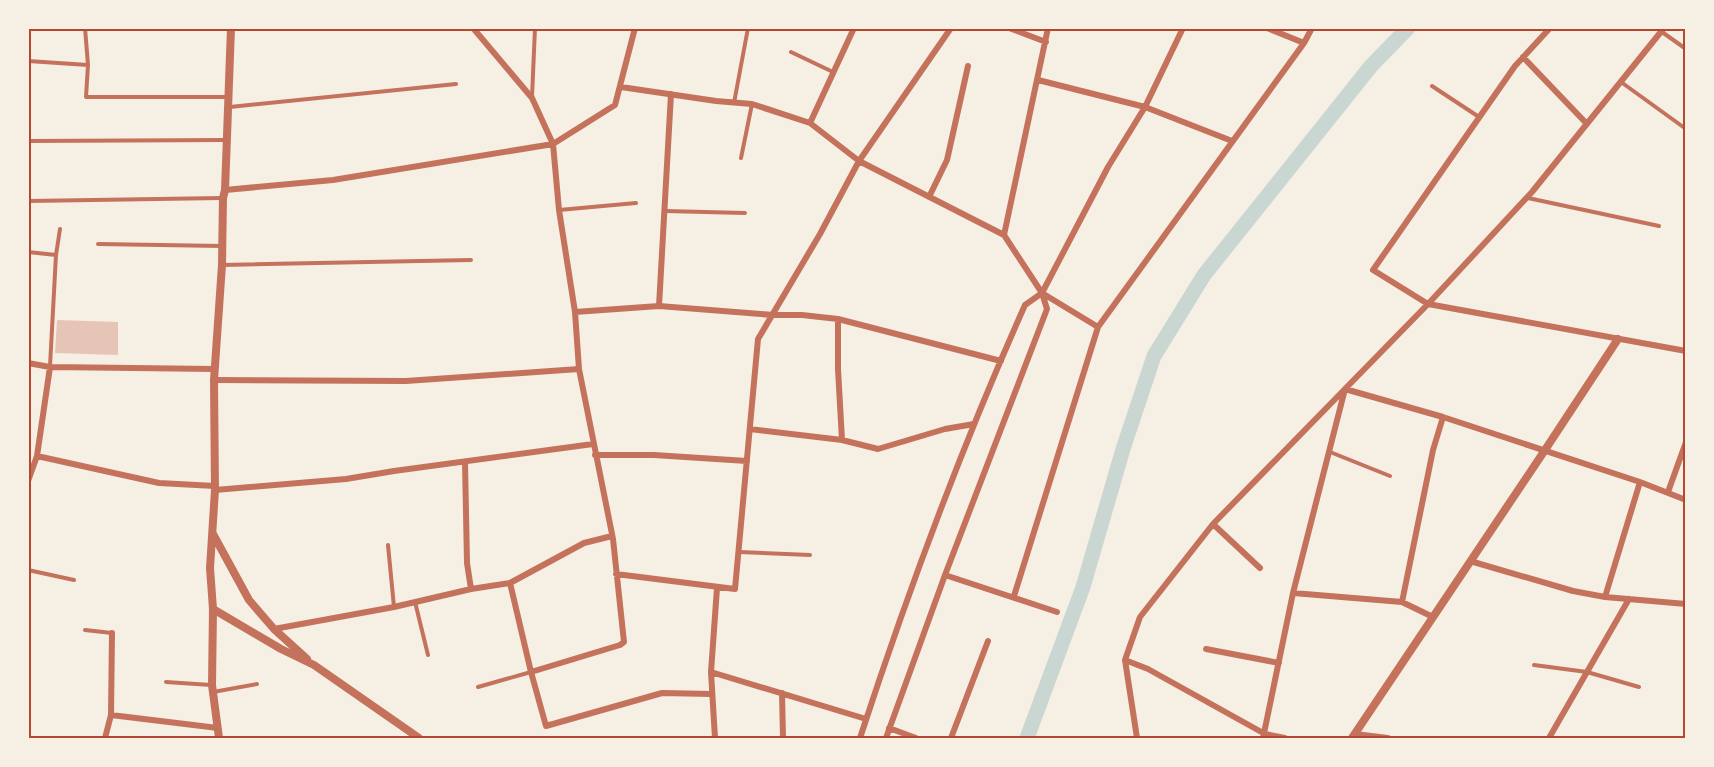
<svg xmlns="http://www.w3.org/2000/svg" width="1714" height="767" viewBox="0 0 1714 767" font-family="'DM Sans',sans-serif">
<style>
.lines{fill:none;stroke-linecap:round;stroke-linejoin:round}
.canal{stroke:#c9d6d2;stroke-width:15}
.building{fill:#e6c5b7}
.service{stroke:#c5725c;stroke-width:4}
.minor{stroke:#c5725c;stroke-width:6}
.tertiary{stroke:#c5725c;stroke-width:8}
.neatline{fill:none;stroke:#b5482f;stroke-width:2}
</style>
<rect width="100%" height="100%" fill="#f6efe4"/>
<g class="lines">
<path class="canal" d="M1027,738L1083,587L1123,449L1154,356L1204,275L1371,66L1408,28"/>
</g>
<path class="building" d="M57,320L118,322V355L55,353Z"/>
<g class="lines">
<path class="service" d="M85,28L88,65L86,97H228
M1662,32L1686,49
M791,52L833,72
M28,61L88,65
M1621,82L1686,129
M1432,86L1479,117
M532,97L535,28
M734,103L748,28
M230,107L456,84
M28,141L226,140
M741,158L752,104
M1528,198L1659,226
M28,201L222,198
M559,210L636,203
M665,211L745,213
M98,244L222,246
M28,252L56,255
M222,265L471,260
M50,366L56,255L60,229
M1330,452L1390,476
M388,545L394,607
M739,552L810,555
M28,570L74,580
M415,602L428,655
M85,630L112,633
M1534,665L1587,672L1639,687
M166,682L211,685
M478,687L531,672
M213,692L257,684"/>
<path class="minor" d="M473,28L532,98L553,144L559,210L575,312L579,369L613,539L624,642L620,645L531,672
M1009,28L1046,42
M1267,28L1304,43
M1550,28L1515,66L1373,270L1428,304L1686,351
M1523,57L1587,124
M1038,80L1145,107L1232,141
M621,87L716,101L752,104L810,123L859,161L1004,235L1042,293L1098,327
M810,123L854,28
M225,190L333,180L553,144L615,105L635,28
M929,197L947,160L968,66
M1004,235L1048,28
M659,306L671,94
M575,312L659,306L773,315H802L838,319L1001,361
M838,319V369L842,440
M28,363L50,367L215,369
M214,380L406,381L579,369
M750,429L842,440L878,449L945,429L974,424
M595,455H654L747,461
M37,456L159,483L215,486
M465,462L467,563L471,589
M28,481L37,456L50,367
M215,490L346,479L394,471L593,444
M1668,492L1686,442
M1213,524L1260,568
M1470,561L1573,591L1605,597L1686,604
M616,574L735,589L758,339L820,234L859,161L951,28
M945,575L1057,612
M510,583L531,672L546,726L662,693L711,694
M1293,593L1402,602L1433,617
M1014,596L1098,327L1304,43L1312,28
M1605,597L1640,482
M1402,602L1433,450L1443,417
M274,629L394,607L471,589L510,583L584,543L612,536
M1206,649L1279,663
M1125,660L1148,669L1265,734L1285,738
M711,672L866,719
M782,693L783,738
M111,715L218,728
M889,728L916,738
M1355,734L1388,738
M105,738L111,715L112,633
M715,738L711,672L717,588
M860,738C908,591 962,446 1025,305L1042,293L1108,167L1145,107L1183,28
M886,738L945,575L1047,309L1042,293
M951,738L988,641
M1137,738L1125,660L1140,617L1213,524L1428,304L1532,192L1664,28
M1263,738L1293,593L1345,389L1443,417L1640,482L1686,500
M1549,738L1629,599"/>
<path class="tertiary" d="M213,534L249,600L274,629L307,659
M213,609L281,649L314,665L419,738
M219,738L212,685L213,609L210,568L215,490L214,380L222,265L223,198L225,190L231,28
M1352,738L1545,450L1618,339"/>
</g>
<rect width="1714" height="767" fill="none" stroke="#f6efe4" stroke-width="60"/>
<rect x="30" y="30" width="1654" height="707" class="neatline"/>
</svg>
